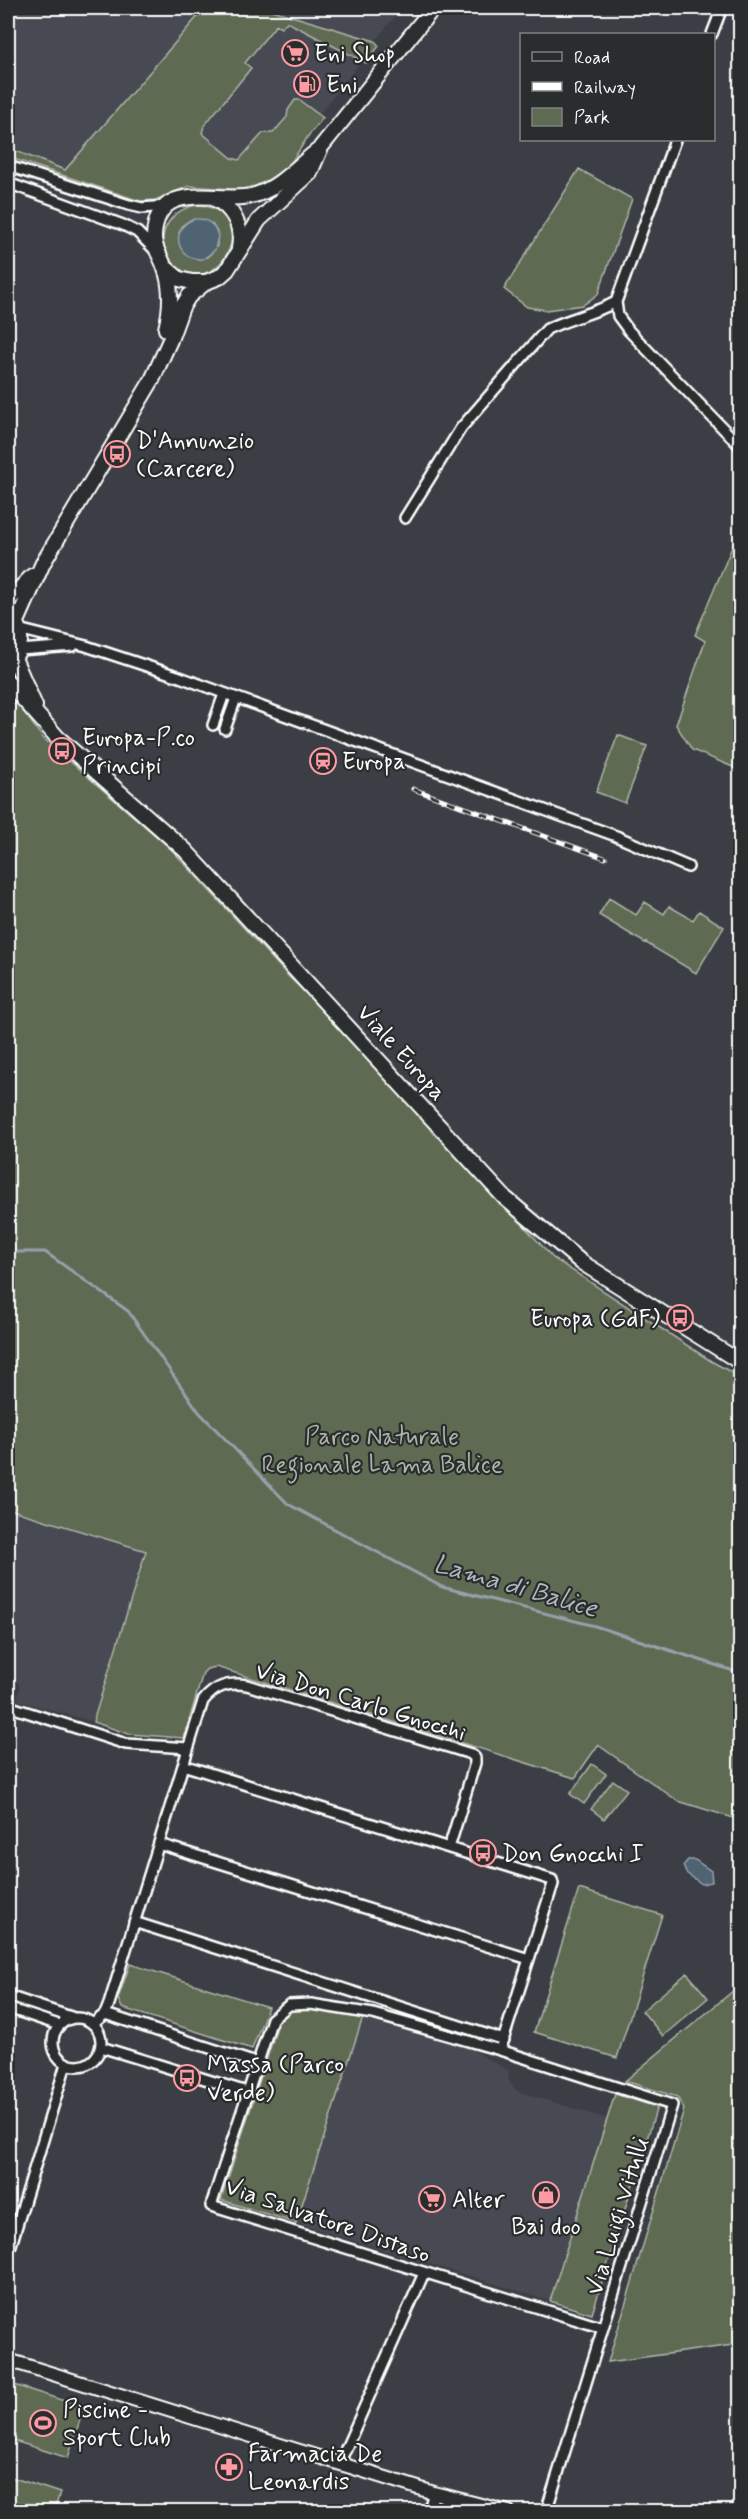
<svg xmlns="http://www.w3.org/2000/svg" width="748" height="2519" viewBox="0 0 748 2519" font-family="Mynerve,sans-serif">
<style>
.built{fill:#474953}
.green{fill:#5e6b53;stroke:#aeb5a9;stroke-width:1.5;fill-rule:evenodd}
.water{fill:#506373;stroke:#96a1ab;stroke-width:1.5}
.lines{fill:none;stroke-linecap:round;stroke-linejoin:round}
.stream{stroke:#96a1ab;stroke-width:3}
.minor-casing{stroke:#fff;stroke-width:14}
.tertiary-casing{stroke:#fff;stroke-width:16}
.secondary-casing{stroke:#fff;stroke-width:18}
.minor{stroke:#2a2d2e;stroke-width:9}
.tertiary{stroke:#2a2d2e;stroke-width:12}
.secondary{stroke:#2a2d2e;stroke-width:14}
.rail-casing{stroke:#fff;stroke-width:5}
.rail{stroke:#2a2d2e;stroke-width:3;stroke-dasharray:9;stroke-linecap:butt}
.labels{text-anchor:middle;stroke-width:4.5;stroke-linejoin:round;paint-order:stroke}
.poi-label{font-size:24px;fill:#fff;stroke:#2a2d2e;text-anchor:start}
.street-label{font-size:24px;fill:#fff;stroke:#2a2d2e}
.park-label{font-size:24px;fill:#aeb5a9;stroke:#2a2d2e}
.water-label{font-size:26px;font-style:italic;fill:#b0b9c0;stroke:#2a2d2e}
</style>
<rect width="100%" height="100%" fill="#3b3e44"/>
<filter id="ink" filterUnits="userSpaceOnUse"><feTurbulence type="fractalNoise" baseFrequency=".0167" numOctaves="2"/><feDisplacementMap in="SourceGraphic" scale="12" xChannelSelector="R" yChannelSelector="G"/><feConvolveMatrix kernelMatrix="1 2 1 2 8 2 1 2 1" color-interpolation-filters="sRGB"/></filter>
<g filter="url(#ink)">
<path class="built" d="M8,8H205L65,170L8,148Z
M265,8H402L375,41Z
M287,22L362,60L319,115L299,100H295L288,110V117L273,133L266,134L241,159L234,160L203,135L202,129L250,68L245,64L277,24Z
M8,1509L146,1551L93,1722L17,1700L20,1687L8,1665Z
M363,2017L473,2050L508,2070L509,2081L517,2091L608,2119L550,2301L296,2223Z"/>
<path class="green" d="M205,8H265L375,41L379,46L366,63L287,22L281,28L276,25L245,63L251,68L204,126L202,133L232,158L239,160L263,133H273L287,117L288,110L295,100H299L323,118L309,135L289,166L277,178L245,190L189,186L155,200L140,201L8,157V148L65,170Z
M579,169L632,199L598,294L583,305L546,310L527,307L504,289Z
M200,205C268,215 212,309 171,261C151,236 172,206 200,205ZM190,220L212,224L217,232V246L208,257L198,259L179,233L183,225Z
M740,528V770L692,750L676,725L705,641L695,635Z
M8,690L42,737L171,849L290,978L356,1041L553,1258L711,1361L740,1377V1820L678,1801L598,1745L575,1778L216,1667L207,1669L203,1673L184,1738L129,1734L93,1722L146,1551L8,1509Z
M618,735L647,746L625,803L596,792Z
M609,898L636,915L645,902L664,914L669,906L693,920L699,911L724,927L696,973L646,943L647,941L645,943L599,915Z
M592,1764L606,1774L584,1804L570,1794Z
M613,1780L627,1790L604,1819L591,1809Z
M579,1889L662,1915L617,2058L534,2032Z
M130,1964L268,2007L252,2049L122,2008L118,1999Z
M687,1973L708,1998L663,2036L642,2011Z
M740,1985V2344L608,2362L684,2109L677,2097L625,2081Z
M300,2007L363,2017L296,2223L221,2200L279,2021L283,2014Z
M615,2094L657,2107L592,2314L550,2301Z
M8,2383L84,2407L68,2458L8,2439Z
M8,2476L60,2493L54,2511H8Z"/>
<path class="water" d="M194,219C207,218 215,224 218,236L215,250L203,259C176,261 169,228 194,219Z
M688,1860H695L711,1871L712,1882L702,1884L686,1873L683,1866Z"/>
<g class="lines">
<path class="stream" d="M8,1252H45L128,1311L199,1412L288,1504L442,1587L595,1626L740,1673"/>
<defs>
<path id="minor" d="M712,34L722,8
M675,140L616,302L618,316L629,331L740,446
M8,166L129,205L142,208L166,206
M8,183L123,225L137,232L154,249
M405,518L461,428L547,329C570,318 593,314 616,302
M18,629L86,646L177,676L616,836L688,867
M19,650L73,646
M213,725L224,694
M225,729L236,698
M8,1706L126,1744L188,1748
M183,1765L552,1880L553,1884L500,2050
M159,1844L529,1959
M134,1922L504,2040
M8,1996L74,2018
M8,2008L59,2025
M105,2014L256,2063
M53 2042a24 24 0 1 1 48 0a24 24 0 1 1-48 0Z
M93,2024L105,2014L109,2004L203,1701C215,1686 228,1682 247,1685L471,1754L475,1758V1763L449,1848
M101,2047L247,2092
M8,2255L66,2064
M339,2464L424,2273
M428,2512L434,2493
M443,2512L447,2497
M546,2512L672,2105L500,2050L373,2014L311,2004L289,2005L272,2019L211,2206L603,2328"/>
<path id="tertiary" d="M8,2360L434,2493L509,2512"/>
<path id="secondary" d="M213,198C233,207 243,227 239,248
M164,266L179,279L192,282H206L219,277L227,270L259,220L310,173L321,147L433,8
M166,329C171,309 172,286 164,266C161,256 154,249 154,237C156,174 223,207 258,194C283,185 299,164 320,149
M8,601L32,576
M8,615C24,628 24,649 9,664
M16,624L43,563L152,380L170,340L182,307L189,296L206,282
M14,658L35,706
M8,682L57,737L185,850L505,1198L581,1262L740,1362"/>
</defs>
<use href="#minor" class="minor-casing"/>
<use href="#tertiary" class="tertiary-casing"/>
<use href="#secondary" class="secondary-casing"/>
<use href="#minor" class="minor"/>
<use href="#tertiary" class="tertiary"/>
<use href="#secondary" class="secondary"/>
<defs>
<path id="rail" d="M413,789L605,858"/>
</defs>
<use href="#rail" class="rail-casing"/>
<use href="#rail" class="rail"/>
</g>
</g>
<defs>
<symbol id="supermarket-ring" viewBox="-11 -11 22 22"><circle r="9.5" fill="#2a2d2e" stroke="#ff9aa2" stroke-width="1.5"/><path d="M-6-5.5h2.5l.6 2H6L4.5 2H-2.5L-4.4-4H-6ZM-1.5 3.2a1.3 1.3 0 1 0 .1 0ZM3 3.2a1.3 1.3 0 1 0 .1 0Z" fill="#ff9aa2"/></symbol>
<symbol id="fuel-ring" viewBox="-11 -11 22 22"><circle r="9.5" fill="#2a2d2e" stroke="#ff9aa2" stroke-width="1.5"/><path d="M-5.5-6h7V0h2V4h1.3V-2.5L3-4.5l.8-.8L6-3V5H2.5V1h-1V6h-7ZM-4.2-4.7v3.2H.2V-4.7Z" fill="#ff9aa2"/></symbol>
<symbol id="bus-ring" viewBox="-11 -11 22 22"><circle r="9.5" fill="#2a2d2e" stroke="#ff9aa2" stroke-width="1.5"/><path d="M-5-6H5V4H4V6H2V4H-2V6H-4V4H-5ZM-3.5-4V0h7V-4ZM-3.5 1.2v1.5H-2V1.2ZM2 1.2v1.5H3.5V1.2Z" fill="#ff9aa2"/></symbol>
<symbol id="station-ring" viewBox="-11 -11 22 22"><circle r="9.5" fill="#2a2d2e" stroke="#ff9aa2" stroke-width="1.5"/><path d="M-3-6H3Q5-6 5-4V2Q5 4 3 4L4.5 6H3L1.5 4h-3L-3 6H-4.5L-3 4Q-5 4-5 2V-4Q-5-6-3-6ZM-3.5-4v3h7v-3ZM-3.5 1v1.5H-2V1ZM2 1v1.5H3.5V1Z" fill="#ff9aa2"/></symbol>
<symbol id="shop-ring" viewBox="-11 -11 22 22"><circle r="9.5" fill="#2a2d2e" stroke="#ff9aa2" stroke-width="1.5"/><path d="M-5-2.5h2.3a2.7 3.5 0 0 1 5.4 0H5L5.5 6h-11ZM-1.5-2.5h3a1.5 2.3 0 0 0-3 0Z" fill="#ff9aa2"/></symbol>
<symbol id="stadium-ring" viewBox="-11 -11 22 22"><circle r="9.5" fill="#2a2d2e" stroke="#ff9aa2" stroke-width="1.5"/><path d="M0-5a6.5 5 0 1 0 0 10a6.5 5 0 1 0 0-10ZM-3.5-1.8h7v3.6h-7Z" fill="#ff9aa2"/></symbol>
<symbol id="pharmacy-ring" viewBox="-11 -11 22 22"><circle r="9.5" fill="#2a2d2e" stroke="#ff9aa2" stroke-width="1.5"/><path d="M-2-6h4v4h4v4h-4v4h-4v-4h-4v-4h4Z" fill="#ff9aa2"/></symbol>
</defs>
<g fill-rule="evenodd">
<use href="#supermarket-ring" x="280" y="38" width="30" height="30"/>
<use href="#fuel-ring" x="292" y="69" width="30" height="30"/>
<use href="#bus-ring" x="102" y="439" width="30" height="30"/>
<use href="#bus-ring" x="47" y="736" width="30" height="30"/>
<use href="#station-ring" x="308" y="746" width="30" height="30"/>
<use href="#bus-ring" x="665" y="1303" width="30" height="30"/>
<use href="#bus-ring" x="468" y="1838" width="30" height="30"/>
<use href="#bus-ring" x="172" y="2063" width="30" height="30"/>
<use href="#shop-ring" x="531" y="2180" width="30" height="30"/>
<use href="#supermarket-ring" x="417" y="2184" width="30" height="30"/>
<use href="#stadium-ring" x="28" y="2408" width="30" height="30"/>
<use href="#pharmacy-ring" x="214" y="2452" width="30" height="30"/>
</g>
<g class="labels">
<g class="poi-label">
<text x="314" y="61">Eni Shop</text>
<text x="326" y="92">Eni</text>
<text x="136" y="448">D'Annunzio<tspan x="136" dy="28">(Carcere)</tspan></text>
<text x="82" y="745">Europa-P.co<tspan x="82" dy="28">Principi</tspan></text>
<text x="342" y="769">Europa</text>
<text x="660" y="1326" text-anchor="end">Europa (GdF)</text>
<text x="502" y="1861">Don Gnocchi I</text>
<text x="207" y="2072">Massa (Parco<tspan x="207" dy="28">Verde)</tspan></text>
<text x="452" y="2207">Alter</text>
<text x="546" y="2234" text-anchor="middle">Bai doo</text>
<text x="63" y="2417">Piscine -<tspan x="63" dy="28">Sport Club</tspan></text>
<text x="248" y="2461">Farmacia De<tspan x="248" dy="28">Leonardis</tspan></text>
</g>
<g class="street-label">
<text transform="translate(402 1052) rotate(48)" y="8">Viale Europa</text>
<text transform="translate(361 1701) rotate(17)" y="8">Via Don Carlo Gnocchi</text>
<text transform="translate(617 2216) rotate(-73)" y="8">Via Luigi Vitulli</text>
<text transform="translate(328 2220) rotate(19)" y="8">Via Salvatore Distaso</text>
</g>
<g class="park-label">
<text x="382" y="1444">Parco Naturale<tspan x="382" dy="28">Regionale Lama Balice</tspan></text>
</g>
<g class="water-label">
<text transform="translate(516 1585) rotate(16)" y="9">Lama di Balice</text>
</g>
</g>
<rect width="748" height="2519" fill="none" stroke="#2a2d2e" stroke-width="30"/>
<rect x="15" y="15" width="718" height="2489" fill="none" stroke="#fff" stroke-width="2" filter="url(#ink)"/>
<rect x="520" y="33" width="195" height="108" fill="#2a2d2e" stroke="#7f8182" stroke-width="1.5"/>
<rect x="532" y="52" width="30" height="9" fill="#2a2d2e" stroke="#7f8182" stroke-width="1.5"/>
<text x="574" y="63" font-size="18" fill="#ffffff">Road</text>
<rect x="532" y="82" width="30" height="9" fill="#ffffff" stroke="#7f8182" stroke-width="1.5"/>
<text x="574" y="93" font-size="18" fill="#ffffff">Railway</text>
<rect x="532" y="108" width="30" height="18" fill="#5e6b53" stroke="#7f8182" stroke-width="1.5"/>
<text x="574" y="123" font-size="18" fill="#ffffff">Park</text>
</svg>
